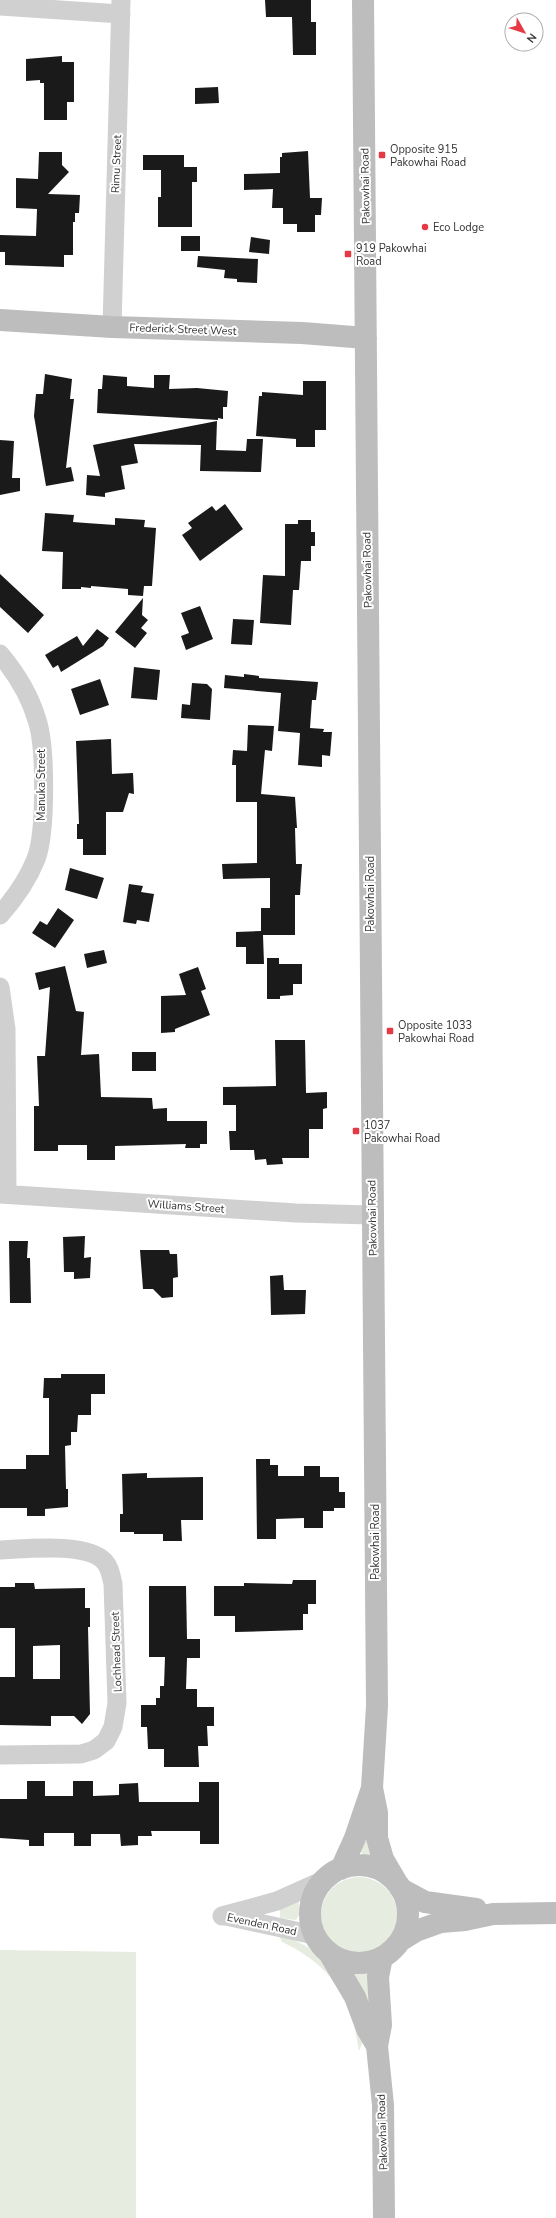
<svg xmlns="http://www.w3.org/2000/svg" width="556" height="2218" viewBox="0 0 556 2218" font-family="'Nunito Sans',sans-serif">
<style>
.green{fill:#e6ecdf}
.building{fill:#1a1a1a;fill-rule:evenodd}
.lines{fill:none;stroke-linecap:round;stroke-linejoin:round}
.minor{stroke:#d0d0d0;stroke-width:19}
.secondary{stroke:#bdbdbd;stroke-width:22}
.poi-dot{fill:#e63946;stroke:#fff;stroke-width:1.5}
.labels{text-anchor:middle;stroke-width:4;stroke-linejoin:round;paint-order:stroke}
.poi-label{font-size:11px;fill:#333;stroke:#fff;text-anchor:start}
.street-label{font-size:11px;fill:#333;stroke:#fff}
</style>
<rect width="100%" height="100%" fill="#fff"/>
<path class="green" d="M371,1840L376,1858L364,1856L359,1850L363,1842Z
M321 1915a38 38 0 1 1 76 0a38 38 0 1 1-76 0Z
M299,1900V1915L296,1920L280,1918V1908Z
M279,1936C334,1947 345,1996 363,2041L359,2051C357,2039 355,2028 352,2017C343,1982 313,1956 282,1942Z
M0,1950L136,1952V2218H0Z
M351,1973H368L375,2022Z"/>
<path class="building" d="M265,0H311V22H316V55H293L292,17H266Z
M62,56V62H74V102H67V120H44V83H40V80L26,81V59Z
M218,87L219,103L195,104V88Z
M308,151L310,198H322L321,215H315V232H297V224H283V208H272L273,189L244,190V174L280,173V157H282V153Z
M39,152H62V165L69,172L48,194L80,195L79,213H75V222H73V255H64V267L5,265V252H0V235L36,236L37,209L16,208V178L38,179Z
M143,155H184V167H197V182H192V227H158V197H161V170H143Z
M181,236H200V251H181Z
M251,237L270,240L269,254L249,252Z
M198,256L258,259L257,283L237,282V279L224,278L225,270L197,267Z
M45,374L72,379L70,399H74L66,468L71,467L74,481L46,486L34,416L36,394H43Z
M103,375L127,377V386L154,388V375H170L169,389L197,388L228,391L227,407H223V419L218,418V420L97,413L98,389H102Z
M303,381H326V430H315V447H296V439L256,436L259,396H262V392L303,395Z
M217,421L216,450L246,451L247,439H263L261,472L200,471L201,445L134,444L138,463L121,466L125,489L105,493V497L86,495L87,475L100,476L93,445Z
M0,440L14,441L12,478H20V491L0,495Z
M225,504L243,529L200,561L182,535L192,528L188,523L212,506L216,511Z
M45,513L74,515L73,522L86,523L115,525V518L145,520L144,527L156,528L152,586H144L143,596L128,595V589L91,586V588L81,587V589H62L63,552L42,551Z
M298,520H311V532H315V546H311V561H301L299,590H293L291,625L260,623L263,575L285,576V524H298Z
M0,574L44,615L28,633L0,607Z
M143,598L142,615L148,620L141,628L147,633L135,648L115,632Z
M200,606L213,639L186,650L181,636L189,633L181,613Z
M233,619L254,620L252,645L231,644Z
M97,629L109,638L103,646L61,672L58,665L53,668L45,655L77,636L83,646Z
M134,667L160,670L157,700L131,698Z
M244,674L259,676V678L318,682L316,700H312L310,728L324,729L323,732H332L330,756L322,755V767L298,765L300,733L278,731L281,693L224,688L225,675L244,677Z
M100,679L109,705L80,715L71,689Z
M192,683L207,684L212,689L210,720L181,718L182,704L190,705Z
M248,725L274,726L272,751L265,750L261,794L295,797L297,828H295L296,864H302L300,895H295V935H263L264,964H246V947H236V932L261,931V908H270V878L223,879L222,864L257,863V802H236V765H232L233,750L247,751Z
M111,739L112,774L133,773L134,794L129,793L123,812H106V855H83V839H77V824H79L76,741Z
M70,868L104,878L97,899L65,890Z
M129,884L143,886L141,892L154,894L149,922L137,920L136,924L123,922Z
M58,908L74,920L55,948L32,933L40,921L47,925Z
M104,950L107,963L87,968L84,954Z
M267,958H279V964H302V984H293V995L280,996V999H267Z
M65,966L76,1011L84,1012L81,1055L99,1054L101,1097L152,1098L153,1109L167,1108V1121H207V1144H200V1148H185L186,1144L115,1146V1160H87V1145H58V1151H34V1106H39L37,1056H45L50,987L39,990L35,973Z
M198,967L206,989L201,991L210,1015L175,1029V1032L161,1033V996L186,995L179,974Z
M275,1040H305L306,1093L327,1092V1108L323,1109V1129H309V1158H282L283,1164L267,1165L266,1159L255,1160L254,1150H230L229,1131H236V1105H223V1087L276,1086Z
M132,1052H156V1071H132Z
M85,1236L84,1258L91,1257L90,1278L74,1279V1272H64L63,1237Z
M9,1241H28L27,1258H30L31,1303H10Z
M140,1250H169L170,1254H177L178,1277L173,1278V1297L162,1298L153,1289H143Z
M283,1275L284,1290H306L305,1314L271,1315L270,1276Z
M61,1374H105V1394H91V1415H78L77,1432H71V1445L65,1446L66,1489H68V1507L45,1509V1516H27V1508H0V1469H26V1455H49V1398H43L44,1378H61Z
M256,1459H270V1465H278V1476H304V1466H320V1477H339V1492H345V1508H334V1511H323V1528H304V1518L276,1519V1539H257Z
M147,1473V1478L203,1477V1520H181L182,1541H163V1534H134V1532H120V1514H123L122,1474Z
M293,1580H316V1604H308V1614H303V1630L235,1632V1616H214V1586H244V1583L292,1584Z
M15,1583H34L35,1589L85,1588V1608H90V1627H88L90,1714L82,1724L74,1716H51V1726L0,1725V1677H15V1628H0V1587H15ZM60,1645V1679H33V1646Z
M149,1586H186L187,1639H200V1658H187L186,1689H197V1707H214V1726H207L208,1746H198L199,1767H164V1749H148L147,1727H141V1705H156V1698H160V1686H164L165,1657H149Z
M27,1781H45V1796H73V1781H93V1796L119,1795V1784L138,1783L139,1802H199V1782H219V1844H200V1831H151L152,1836H138V1845L121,1846L120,1834H91V1846H74V1833H44V1846H29V1840L0,1838V1799H27Z"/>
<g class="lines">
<path class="minor" d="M0,6L121,14
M112,327L121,0
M0,654C16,673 30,696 37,720C46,747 46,833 36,859C28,879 15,898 0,915
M0,987L6,1029L7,1194
M0,1194L296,1213L371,1215
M0,1550C25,1549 86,1542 104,1561C110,1567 111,1576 113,1584L117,1703L113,1727L106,1741L94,1750L81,1754L0,1755
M222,1916L277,1901L324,1880
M226,1916L314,1935"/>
<path class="secondary" d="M363,0L377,1706L372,1788L377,1813V1838L383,1859L400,1888
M0,320L112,327L302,333L366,338
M310 1914a49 49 0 1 1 98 0a49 49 0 1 1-98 0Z
M341,1869L355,1838L372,1788
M401,1889L425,1902L476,1909
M400,1941L416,1931L441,1922L465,1920L493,1914L556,1913
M329,1953L355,1997L367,2029L377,2046
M382,1957L378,1977L381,2025L377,2046L383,2105L384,2218"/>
</g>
<g class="poi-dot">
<rect x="378" y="151" width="8" height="8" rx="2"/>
<circle cx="425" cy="227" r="4"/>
<rect x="344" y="250" width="8" height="8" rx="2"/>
<rect x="386" y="1027" width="8" height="8" rx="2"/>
<rect x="352" y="1127" width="8" height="8" rx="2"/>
</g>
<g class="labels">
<g class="poi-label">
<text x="390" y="153">Opposite 915<tspan x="390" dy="13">Pakowhai Road</tspan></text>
<text x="433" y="231">Eco Lodge</text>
<text x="356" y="252">919 Pakowhai<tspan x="356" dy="13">Road</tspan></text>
<text x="398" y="1029">Opposite 1033<tspan x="398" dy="13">Pakowhai Road</tspan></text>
<text x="364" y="1129">1037<tspan x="364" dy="13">Pakowhai Road</tspan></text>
</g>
<g class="street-label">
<text transform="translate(116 164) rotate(-88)" y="4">Rimu Street</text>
<text transform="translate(365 186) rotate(-91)" y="4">Pakowhai Road</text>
<text transform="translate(183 329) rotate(2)" y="4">Frederick Street West</text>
<text transform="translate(367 570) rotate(-91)" y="4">Pakowhai Road</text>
<text transform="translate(41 785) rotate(-90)" y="4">Manuka Street</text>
<text transform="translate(370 894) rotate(-90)" y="4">Pakowhai Road</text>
<text transform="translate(186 1206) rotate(4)" y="4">Williams Street</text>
<text transform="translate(372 1218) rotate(-91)" y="4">Pakowhai Road</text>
<text transform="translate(375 1542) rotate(-90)" y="4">Pakowhai Road</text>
<text transform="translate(116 1652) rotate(-92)" y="4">Lochhead Street</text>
<text transform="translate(262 1924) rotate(12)" y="4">Evenden Road</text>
<text transform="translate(382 2132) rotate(-92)" y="4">Pakowhai Road</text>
</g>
</g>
<g transform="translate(524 32) rotate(129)"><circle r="19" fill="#ffffff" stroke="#adadad"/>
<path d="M0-3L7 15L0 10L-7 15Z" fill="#e63946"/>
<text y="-6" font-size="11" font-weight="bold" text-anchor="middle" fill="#333333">N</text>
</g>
</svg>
